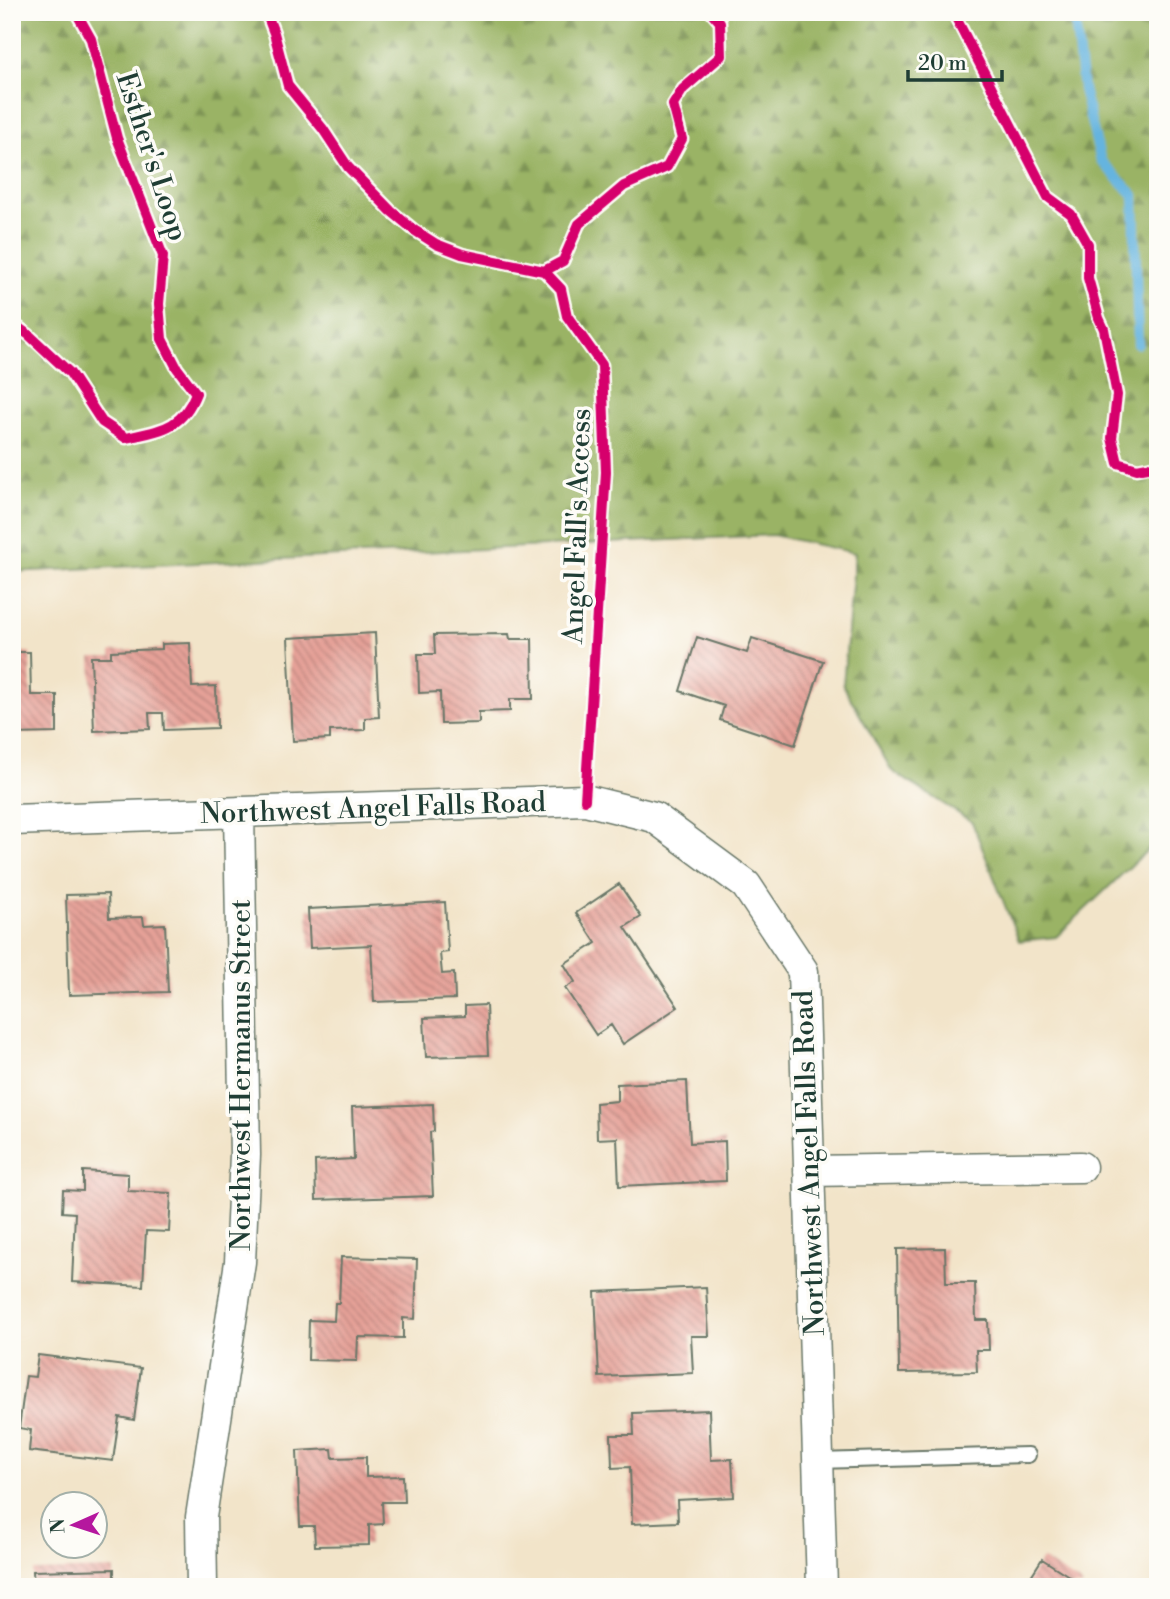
<svg xmlns="http://www.w3.org/2000/svg" width="1170" height="1599" viewBox="0 0 1170 1599" font-family="'Libre Bodoni',serif">
<style>
.forest{fill:url(#forest-firs);stroke:#5c784c;stroke-width:2}
.lines{fill:none;stroke-linecap:round;stroke-linejoin:round}
.stream{stroke:#65b4df;stroke-width:10}
.building{fill:url(#building-back-hatch)}
.lane-casing{stroke:#697768;stroke-width:18}
.street-casing{stroke:#697768;stroke-width:33}
.lane{stroke:#fff;stroke-width:14}
.street{stroke:#fff;stroke-width:30}
.cycleway-casing{stroke:#fdfcf7;stroke-width:15}
.cycleway{stroke:#d6006c;stroke-width:10}
.labels{text-anchor:middle;stroke-width:7;stroke-linejoin:round;paint-order:stroke}
.street-label{font-size:28px;fill:#1f3d34;stroke:#fdfcf7}
</style>
<defs>
<pattern id="forest-firs" width="22" height="20" patternUnits="userSpaceOnUse" patternTransform="scale(1.75)"><rect width="22" height="20" fill="#9ab365"/><path d="M5 1l3.5 6h-7zM16 11l3.5 6h-7z" fill="#7d9354"/></pattern>
<pattern id="building-back-hatch" width="6" height="6" patternUnits="userSpaceOnUse" patternTransform="scale(1.75)"><rect width="6" height="6" fill="#e6a198"/><path d="M-1 5l2 2M0 0l6 6M5-1l2 2" fill="none" stroke="#ba847d"/></pattern>
</defs>
<rect width="100%" height="100%" fill="#fdfcf7"/>
<filter id="ink" filterUnits="userSpaceOnUse"><feTurbulence type="fractalNoise" baseFrequency=".0143" numOctaves="2"/><feDisplacementMap in="SourceGraphic" scale="14" xChannelSelector="R" yChannelSelector="G"/><feConvolveMatrix kernelMatrix="1 2 1 2 8 2 1 2 1" color-interpolation-filters="sRGB"/></filter>
<filter id="wash" filterUnits="userSpaceOnUse"><feTurbulence type="fractalNoise" baseFrequency=".00686" numOctaves="4" result="noise"/><feDisplacementMap in="SourceGraphic" scale="28" xChannelSelector="R" yChannelSelector="G"/><feGaussianBlur stdDeviation="1.57" result="paint"/><feColorMatrix in="noise" values="0 0 0 0 0 0 0 0 0 0 0 0 0 0 0 0 0 1.4 0 .05"/><feComposite in="paint" operator="in"/></filter>
<g filter="url(#wash)">
<rect width="100%" height="100%" fill="#f2e4c9"/>
<path class="forest" d="M12,12H1158V840L1056,937L1019,941L972,822L892,771L843,685L855,553L773,535L12,572Z"/>
<g class="lines">
<path class="stream" d="M1074,12L1083,89L1101,161L1134,195L1138,344"/>
</g>
<g id="blocks">
<path class="building" d="M375,633L379,717L365,718V730L330,731V739L293,741L288,638Z
M509,634L510,639H532L533,699H510V711L479,712V723L441,724L440,692L419,693L418,654H435L434,635Z
M697,637L747,653L752,638L823,661L795,745L720,720L724,706L680,691Z
M190,643L192,687L216,686L217,728L164,730L163,713H149L150,729L94,731L91,657H111V651L162,649V644Z
M12,652H30L31,695H57V733L12,734Z
M619,884L641,917L625,927L678,1007L623,1044L611,1025L596,1035L565,988L575,982L564,964L596,943L576,913Z
M108,894L109,918L143,917L144,925L165,924L168,992L69,995L66,895Z
M445,902L448,952L440,953L442,974L454,973L455,999L374,1002L371,945L310,948L308,909Z
M486,1005L488,1055L426,1057L424,1018L465,1016V1006Z
M687,1081L690,1143L725,1141L726,1181L619,1186L617,1138L597,1139L596,1103L617,1101V1084Z
M433,1104L434,1131L430,1132L433,1196L316,1200L315,1161L354,1159L352,1107Z
M83,1171L128,1174V1191L171,1193L169,1232L146,1231L143,1286L72,1282L75,1213L62,1212L63,1190L83,1191Z
M945,1248L946,1283H975L976,1320H988L989,1350H976L977,1372L899,1373L897,1249Z
M341,1257L417,1259L415,1319L403,1318V1338L358,1337L357,1361L308,1360L309,1320L334,1321L335,1303H339Z
M706,1287L709,1336H691L693,1373L599,1377L595,1292Z
M38,1355L141,1368L134,1420L119,1417L113,1461L29,1451L31,1430L19,1428L26,1376L35,1377Z
M709,1410L711,1460L732,1459L734,1497L677,1500L678,1522L632,1524L630,1467L612,1468L611,1435H634L633,1413Z
M332,1449L333,1458L366,1457V1477L403,1476L404,1502H382L383,1524L369,1525V1545L315,1546L314,1526H300L297,1451Z
M1042,1559L1083,1585L1081,1587H1024Z
M114,1569V1587H34L33,1571Z"/>
</g>
</g>
<g filter="url(#ink)">
<use href="#blocks" fill-opacity="0" stroke="#697768" stroke-width="2"/>
<g class="lines">
<defs>
<path id="lane" d="M818,1461L1028,1455"/>
<path id="street" d="M12,820L585,800L654,817L746,885L803,971L822,1587
M809,1171L1081,1167
M202,1587L201,1517L240,1262L245,1155L239,812"/>
</defs>
<use href="#lane" class="lane-casing"/>
<use href="#street" class="street-casing"/>
<use href="#lane" class="lane"/>
<use href="#street" class="street"/>
<defs>
<path id="cycleway" d="M266,12L274,33L288,86L323,129L348,167L391,211L414,230L436,244L462,254L544,271L563,261L579,224L624,186L667,167L682,139L673,105L683,89L721,56L720,22L711,12
M953,12L1048,197L1071,214L1088,244V278L1099,318L1104,329L1117,395L1112,438L1118,463L1137,469L1158,465
M544,271L561,289L567,316L602,365L606,472L585,800
M12,323L29,335L70,373L102,422L126,438C161,430 182,429 196,393L177,368L162,339L159,304L163,256L117,138L91,39L76,12"/>
</defs>
<use href="#cycleway" class="cycleway-casing"/>
<use href="#cycleway" class="cycleway"/>
</g>
</g>
<g class="labels">
<g class="street-label">
<text transform="translate(153 156) rotate(72)" y="10">Esther's Loop</text>
<text transform="translate(576 526) rotate(-88)" y="10">Angel Fall's Access</text>
<text transform="translate(373 807) rotate(-2)" y="10">Northwest Angel Falls Road</text>
<text transform="translate(240 1075) rotate(-90)" y="10">Northwest Hermanus Street</text>
<text transform="translate(808 1163) rotate(-92)" y="10">Northwest Angel Falls Road</text>
</g>
</g>
<rect width="1170" height="1599" fill="none" stroke="#fdfcf7" stroke-width="42"/>
<g transform="translate(74 1525) rotate(267)"><circle r="33" fill="#fdfcf7" stroke="#a4b0a9" stroke-width="2"/>
<path d="M0-5L12 26L0 18L-12 26Z" fill="#b5179e"/>
<text y="-10" font-size="19" font-weight="bold" text-anchor="middle" fill="#1f3d34">N</text>
</g>
<path d="M908 70v10h94v-10" fill="none" stroke="#1f3d34" stroke-width="3.5"/>
<text x="918" y="70" font-size="21" fill="#1f3d34" stroke="#fdfcf7" stroke-width="5" paint-order="stroke">20 m</text>
</svg>
